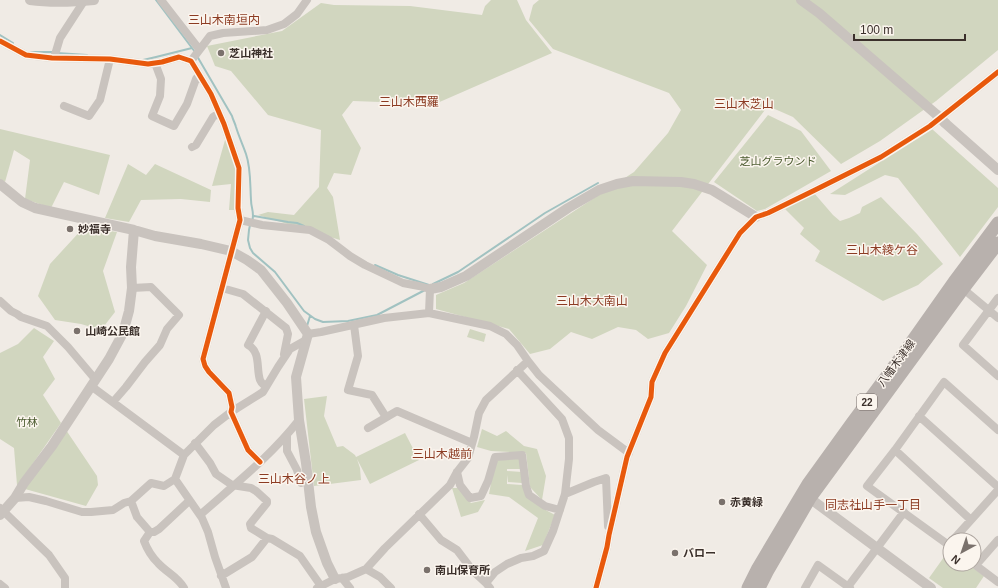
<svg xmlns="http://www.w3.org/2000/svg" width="998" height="588" viewBox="0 0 998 588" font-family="Arial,'Noto Sans JP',sans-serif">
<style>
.green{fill:#d1d6bf}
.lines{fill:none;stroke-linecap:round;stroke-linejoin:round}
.stream{stroke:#a1c2c1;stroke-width:2}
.minor{stroke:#c9c3be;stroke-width:8}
.tertiary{stroke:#c9c3be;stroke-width:10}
.primary{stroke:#b8b1ad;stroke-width:13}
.tertiary-bridge{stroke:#c9c3be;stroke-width:10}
.cycleway-casing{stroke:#fbf5ee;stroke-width:8}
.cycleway{stroke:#e8590c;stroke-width:5}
.poi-dot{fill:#7a716c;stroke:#fbf5ee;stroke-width:1.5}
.labels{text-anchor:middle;stroke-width:3;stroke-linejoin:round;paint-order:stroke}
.shield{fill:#fbf5ee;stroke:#756b66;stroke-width:1}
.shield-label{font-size:10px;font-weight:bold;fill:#3b302b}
.poi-label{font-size:11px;font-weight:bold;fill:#3b302b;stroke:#fbf5ee;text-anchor:start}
.park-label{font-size:11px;fill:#4a5a2e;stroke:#fbf5ee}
.street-label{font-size:11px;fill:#3b302b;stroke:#fbf5ee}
.neighbourhood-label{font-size:12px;fill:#8c3b22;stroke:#fbf5ee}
</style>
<rect width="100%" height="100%" fill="#f0ebe5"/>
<path class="green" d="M491,0H517L526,20L552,53L435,104L353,101L342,115L361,148L351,175L334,173L327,188L333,197L340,240L258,215L268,212L294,215L319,187L321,130L268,115L231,71L215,66L207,46L282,31L321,3L334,5L410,6L482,15L485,6Z
M539,0H998V50L936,101L880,141L841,164L793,117L768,106L672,231L707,265L686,306L669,333L648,339L636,330L618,327L592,339L571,332L550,349L530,354L509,329L436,309V295L464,283L634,172L668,133L681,110L669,93L553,49L529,20L533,5Z
M768,115L801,131L831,171L765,209L757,211L714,182Z
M0,129L110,155L99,195L64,182L51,208L25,199L30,160L14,150L5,182L0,179Z
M932,129L998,188V207L960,257L898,178L885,175L845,195L830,194Z
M227,133L236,167L234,210H229L231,184L212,186Z
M128,164L146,175L155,164L211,190L210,202L181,199L141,200L129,222L105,218Z
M814,193L833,215L840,221L849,218L860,213L862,207L881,197L917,234L943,264L918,285L883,301L815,261L820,251L800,234L804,228L785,209Z
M84,227L117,232L103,271L115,312L101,330L81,324L55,320L38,296L50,264Z
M34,328L54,341L43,357L55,379L43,395L61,423L18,485H17L14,448L0,439V353L18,344Z
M470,329L486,334L484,342L467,337Z
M327,396L324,416L337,447L343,446L355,455L356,457L405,433L419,460L370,484L357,459L360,468L361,480L314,486L304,399Z
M482,429L497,436L506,431L524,446L537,449L546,476L542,500L530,487L526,453L491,451L477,447Z
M66,430L97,476L98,485L86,506L25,489Z
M496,456L519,459L521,469H507V471L522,472V483L508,482L507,475V484L522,485L542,508L555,515L543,545L525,551L538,518L509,497L489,494Z
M452,488H458L471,503L485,500L478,512L461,517Z
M949,550L950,551V564H968L984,576L976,588H943L929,578Z"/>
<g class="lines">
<path class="stream" d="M156,0L195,52
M0,35L13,43
M31,52H53
M57,53L87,55
M197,56L232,116C233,120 235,123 236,127C239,137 243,145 246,154C251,168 250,185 251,200C251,208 255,214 252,221
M143,60L156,57L192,48
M254,216L288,222L297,223L304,226
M250,225L249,230L248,240L250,248L253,253L275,272L304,311L315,319L323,322L348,321L377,315L425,290
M375,265L398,275L429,285
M433,284L458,272L545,213L598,183
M307,326L310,316"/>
<path class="minor" d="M161,0L199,49
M0,41L26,55L52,58L110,59L148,64L162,62L179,57L191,61L211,94L224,124L239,168L238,208L240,220L203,359L205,366L209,372L229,393L232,407L231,412L248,450L260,462
M54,58L60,38L84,1
M191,61L210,36L223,33L267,30L284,24L297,14L307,0
M155,63L161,79L160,96L152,116L174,126L187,104L196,79L199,75
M64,106L89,116L100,100L110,59
M192,147L196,145L213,117L219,113
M240,220L262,225L310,230L329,240L350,256L365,265L403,283L419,286L430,289L429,313
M961,287L998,318
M222,288L243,294L286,328L288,334L284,354
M998,298L963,345L998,376
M0,301L11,311L17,314L21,317L47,326L68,347L95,379
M266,311L248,345C261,352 256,368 260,380C261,383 264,385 266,387
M354,325L358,356L348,390L372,395L386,417
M308,334L321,332L384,318L429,313L490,326L506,334L517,345L528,361L486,400L479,413L474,437L468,458L457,472L450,485L385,548L366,569L348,577L335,579L317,588
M528,361L539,375L598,430L629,453
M91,386L184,455
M113,402L126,387L145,362L160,345L167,329L179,315L151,287L132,288
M919,416L998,487
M368,428L397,411L472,443
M287,436V451L297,470L301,483
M195,443L210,463L216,474L232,485L251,488L256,491L267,501V503L250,524L251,528L267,538
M895,450L971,520
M457,472L460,485L470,498L481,496L488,481L495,457L522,455L526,486L529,495L545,506L560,510
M175,479L202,518L208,532L215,557L226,588
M565,494L594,482L606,478L608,526
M15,498L29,497L46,501L82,512H91L113,510L124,503L131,501L151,483L164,486L175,479L184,455L214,425L231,412L263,392L278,367L290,349L306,340
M131,501L137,517L150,532
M0,508L49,555L65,578V588
M419,514L441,540L457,550L473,571L486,583L490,588
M200,515C234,485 271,456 299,420
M953,540L998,490
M950,546L867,486L895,450L944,382L998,430
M974,564L998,582
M976,565L998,540
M366,569L380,577L391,588
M221,576L252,557L267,538L272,539L300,556L321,586
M342,578L350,588
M486,583L495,572L507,564L521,558L533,556L544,551L553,531L565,494L569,459V438L562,419L517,370
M0,584L5,588
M184,588C178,577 166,572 158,563C152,557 147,549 144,541L150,532H154L159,529L189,501
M596,588L607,547L609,535L627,457L651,397L652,382L665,353L740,233L756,217L768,213L815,190L881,157L930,126L998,72
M805,588L818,565L850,588
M847,588L904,512"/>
<path class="tertiary" d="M30,0C52,3 72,2 94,0
M801,0L819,13L937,115
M945,123L998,170
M0,184L22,202L35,208L134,230L155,236L201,244L231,251L247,260L261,270L287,303L308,334L296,377L299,420L306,463L311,507L316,532L327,563L335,579
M430,289L441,287L466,276L568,208L599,190L617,184L633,181L681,182L694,184L712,190L756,217
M804,494L931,588
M0,515L15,498L24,483L52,446L109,359L123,333L129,311L132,288L131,267L134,230"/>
<path class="primary" d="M748,588L758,568L808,484L852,423L906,350L954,282L998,223
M759,588L767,572L810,498L963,289L998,243"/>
<path class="tertiary-bridge" d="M937,115L945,123"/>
<defs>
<path id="cycleway" d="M0,41L26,55L52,58L110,59L148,64L162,62L179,57L191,61L211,94L224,124L239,168L238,208L240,220L203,359L205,366L209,372L229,393L232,407L231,412L248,450L260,462
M596,588L607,547L609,535L627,457L651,397L652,382L665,353L740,233L756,217L768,213L815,190L881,157L930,126L998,72"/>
</defs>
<use href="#cycleway" class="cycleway-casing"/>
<use href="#cycleway" class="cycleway"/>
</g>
<g class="poi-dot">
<circle cx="221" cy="53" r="4"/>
<circle cx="70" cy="229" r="4"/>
<circle cx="77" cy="331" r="4"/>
<circle cx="722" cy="502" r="4"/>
<circle cx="675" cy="553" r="4"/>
<circle cx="427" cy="570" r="4"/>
</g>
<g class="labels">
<rect class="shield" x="857" y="394" width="20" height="16" rx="3"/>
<g class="shield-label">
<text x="867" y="406">22</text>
</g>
<g class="poi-label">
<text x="229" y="57">芝山神社</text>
<text x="78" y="233">妙福寺</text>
<text x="85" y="335">山崎公民館</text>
<text x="730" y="506">赤黄緑</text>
<text x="683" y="557">バロー</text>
<text x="435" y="574">南山保育所</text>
</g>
<g class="park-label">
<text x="778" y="165">芝山グラウンド</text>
<text x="27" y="426">竹林</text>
</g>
<g class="street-label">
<text transform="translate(896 363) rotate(-54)" y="4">八幡木津線</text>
</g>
<g class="neighbourhood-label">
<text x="224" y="24">三山木南垣内</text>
<text x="409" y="106">三山木西羅</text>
<text x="744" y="108">三山木芝山</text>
<text x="882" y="254">三山木綾ケ谷</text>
<text x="592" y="305">三山木大南山</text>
<text x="442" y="458">三山木越前</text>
<text x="294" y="483">三山木谷ノ上</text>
<text x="873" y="509">同志社山手一丁目</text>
</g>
</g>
<g transform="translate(962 552) rotate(220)"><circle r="19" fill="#fbf5ee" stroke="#aea6a0"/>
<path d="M0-3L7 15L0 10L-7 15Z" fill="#7a716c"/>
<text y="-6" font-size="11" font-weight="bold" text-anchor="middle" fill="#3b302b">N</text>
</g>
<path d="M854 34v6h111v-6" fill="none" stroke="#3b302b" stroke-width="2"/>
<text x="860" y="34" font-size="12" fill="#3b302b" stroke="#fbf5ee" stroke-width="3" paint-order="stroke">100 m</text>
</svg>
